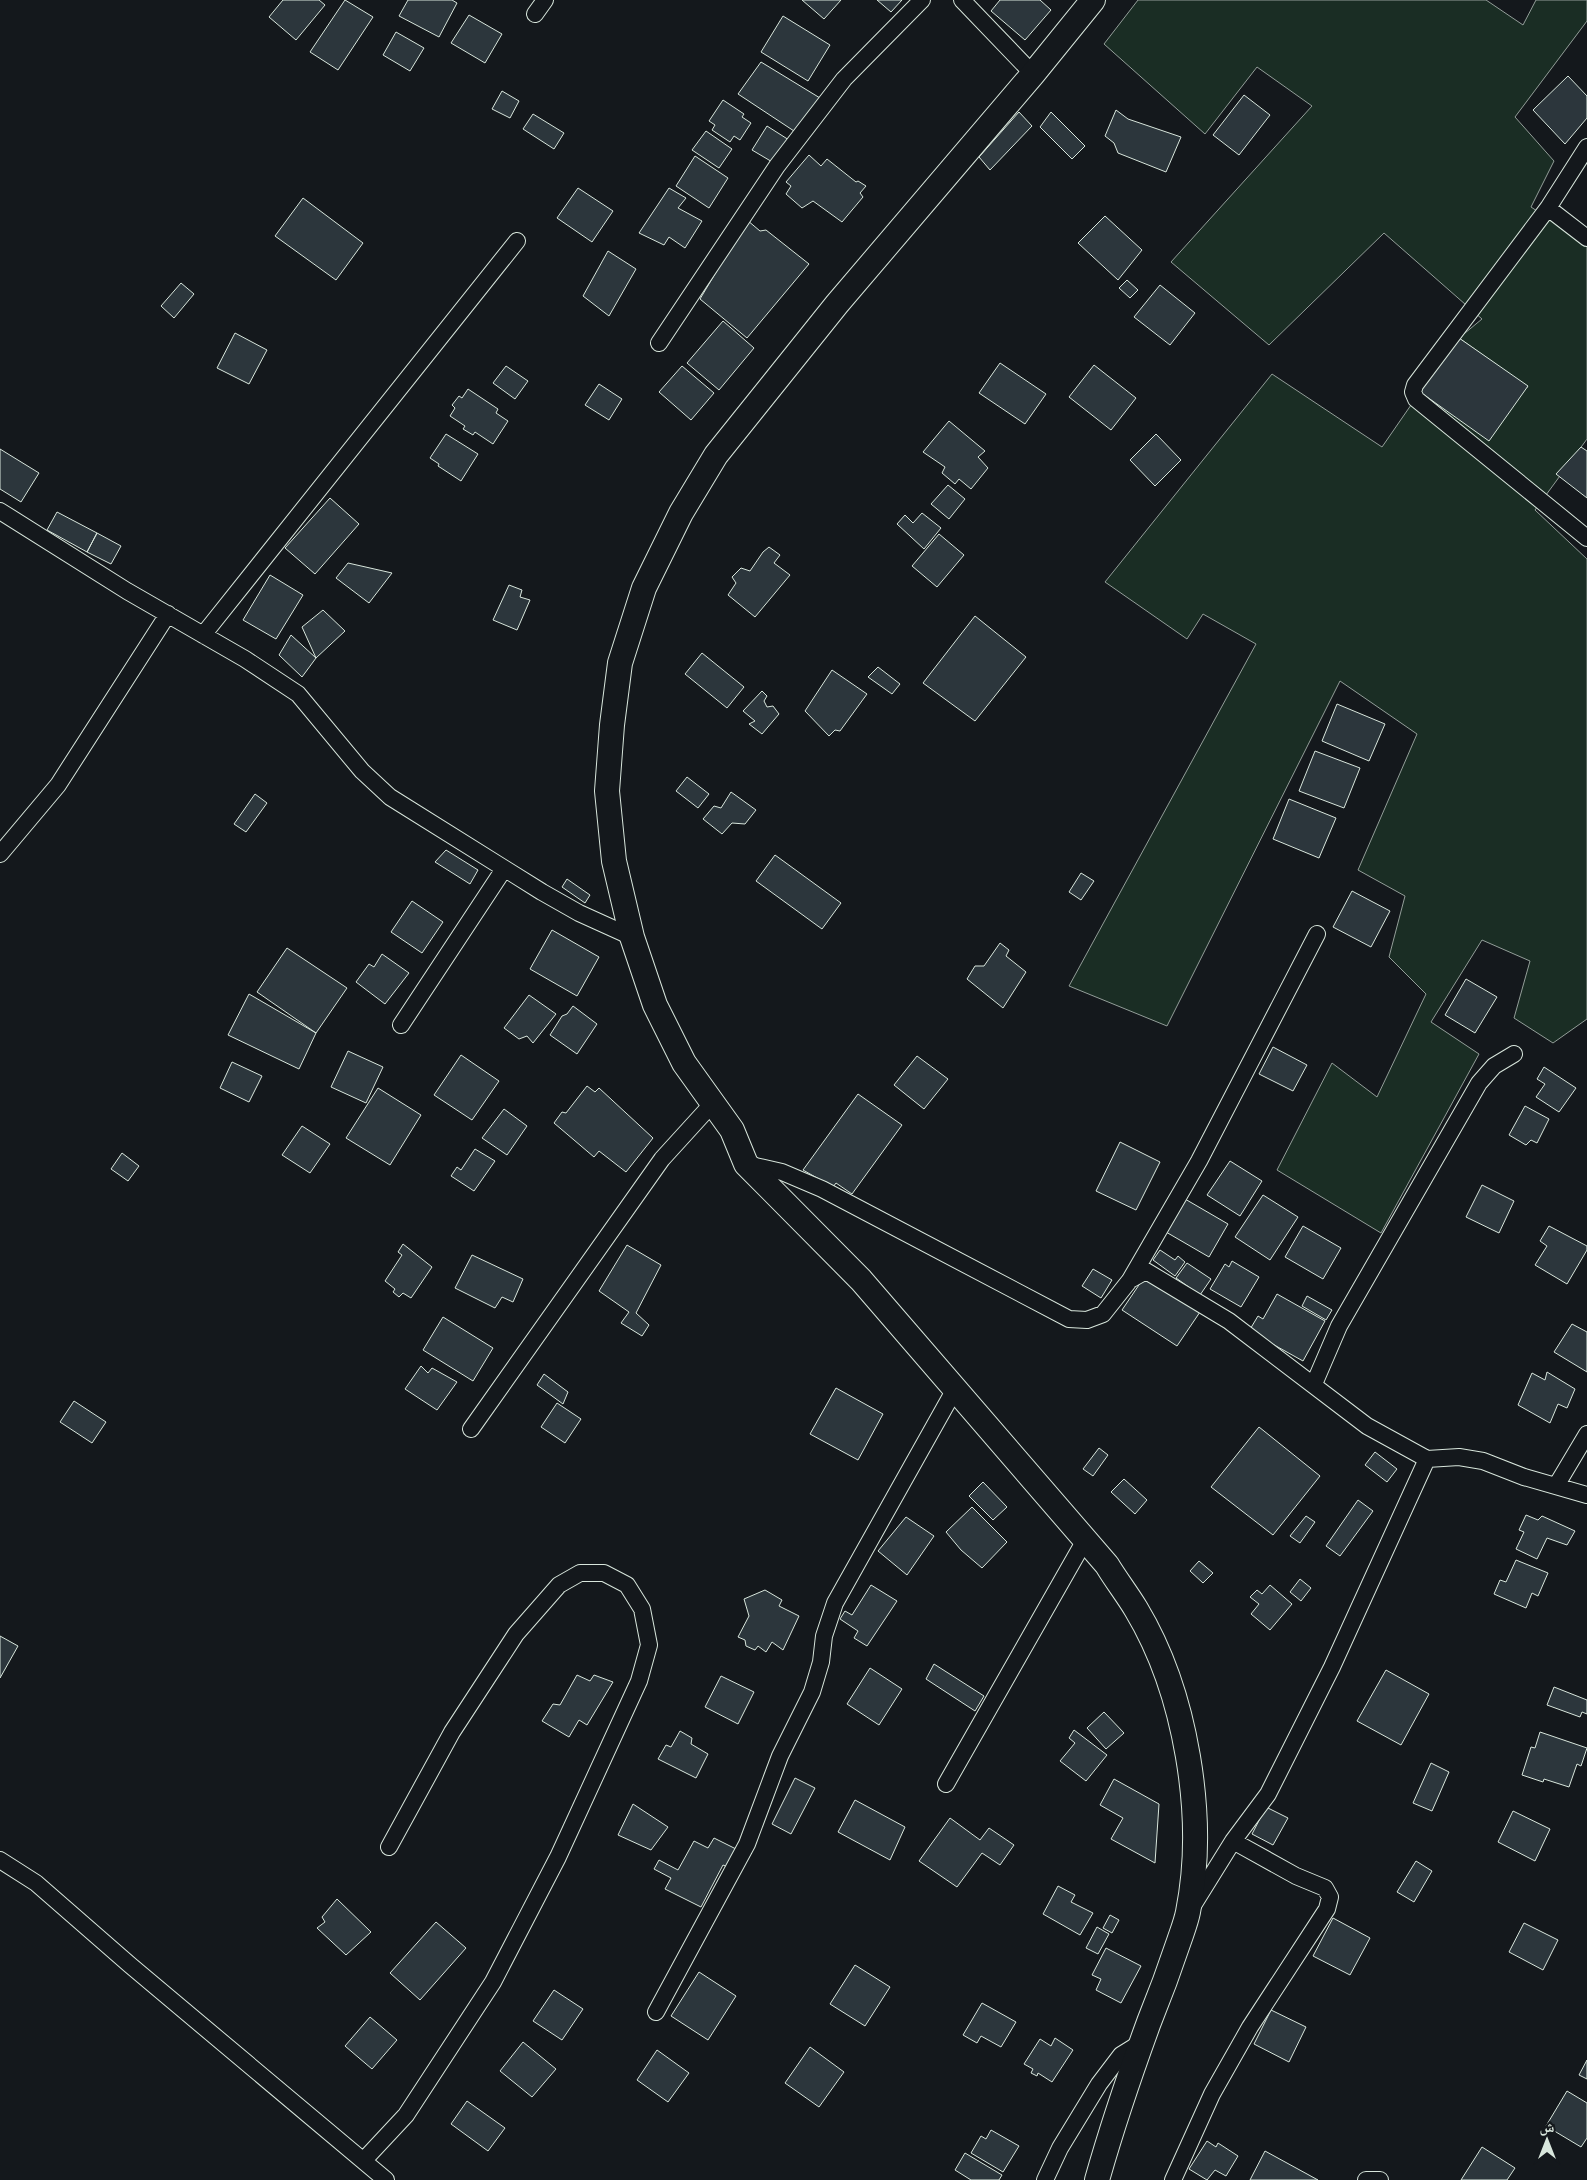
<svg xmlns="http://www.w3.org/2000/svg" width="1587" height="2180" viewBox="0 0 1587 2180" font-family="'Alegreya Sans','Noto Naskh Arabic',sans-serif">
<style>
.green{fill:#1a2d24;stroke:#939e99}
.building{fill:#2c363c;stroke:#d8e6dc}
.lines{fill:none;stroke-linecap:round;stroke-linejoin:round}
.street-casing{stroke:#d8e6dc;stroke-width:18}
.secondary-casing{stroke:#d8e6dc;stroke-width:26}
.street{stroke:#14181c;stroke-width:16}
.secondary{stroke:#14181c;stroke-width:24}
</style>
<rect width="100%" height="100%" fill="#14181c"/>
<path class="green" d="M1138,0H1486L1523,25L1536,0H1587V21L1515,117L1554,161L1531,207L1587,244V439L1535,510L1587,559V1019L1553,1043L1514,1018L1530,961L1482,940L1431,1022L1479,1054L1381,1233L1277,1170L1332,1063L1377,1097L1426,994L1389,957L1405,896L1358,870L1417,734L1340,681L1167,1026L1069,986L1256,644L1203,614L1187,639L1105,582L1272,374L1382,447L1420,392L1528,387L1459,338L1482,319L1384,233L1269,345L1171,262L1312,106L1257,67L1205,134L1104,44Z"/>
<path class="building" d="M283,0H319L325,5L296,40L269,17Z
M345,0L373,17L338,70L310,52Z
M408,0H452L457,3L439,37L399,16Z
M802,0H841L824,19Z
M877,0H902L891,12Z
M1000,0H1040L1051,10L1025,40L991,11Z
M469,15L502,34L485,63L451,43Z
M783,16L830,45L808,81L761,52Z
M396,32L424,48L410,71L383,55Z
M761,62L820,98L794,131L738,94Z
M1568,76L1587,96V118L1565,144L1533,110Z
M502,91L519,101L510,118L492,109Z
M1244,95L1270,115L1239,155L1213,135Z
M723,100L744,114L742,117L751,123L740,140L734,136L730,142L712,130L715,125L709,121Z
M1116,110L1128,119L1181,137L1166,172L1118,153L1114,143L1105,136Z
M1019,112L1032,126L990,170L979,157Z
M1051,112L1085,146L1072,159L1040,127Z
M533,114L564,133L554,149L523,129Z
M767,126L789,140L774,163L752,150Z
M706,131L732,149L719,168L692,150Z
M809,155L821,166L827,159L856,182L858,181L866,186L860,193L863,197L842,222L813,201L802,208L786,194L791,186L786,182Z
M695,156L728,178L709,208L676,186Z
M578,188L613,211L592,242L557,218Z
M669,188L686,198L678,208L702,221L685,248L669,237L664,245L639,233Z
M303,198L363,243L336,280L275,236Z
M1105,216L1142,250L1118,280L1078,243Z
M747,220L760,231L766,230L809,264L747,338L700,299Z
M608,251L636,269L609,316L583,296Z
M1127,280L1138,290L1130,298L1119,288Z
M181,283L194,294L174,318L161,306Z
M1160,285L1195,313L1170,345L1134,317Z
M723,321L754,348L719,390L687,363Z
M235,333L267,350L249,384L217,368Z
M1459,338L1528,386L1489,441L1420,392Z
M1000,363L1046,394L1025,424L979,393Z
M1094,365L1136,398L1111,430L1069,397Z
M506,366L528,381L515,399L493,383Z
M682,366L714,393L691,420L659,392Z
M599,384L622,399L609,420L585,405Z
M468,389L498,409L496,413L508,421L493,444L475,432L473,435L463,429L465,426L450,416L455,408L452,405L459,396L462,398Z
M949,421L985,451L978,457L988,468L971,489L959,479L955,484L942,473L945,467L923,452Z
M446,434L478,454L461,481L438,466L439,464L430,458Z
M1156,434L1181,460L1155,486L1130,460Z
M1581,447L1587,451V498L1556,474Z
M0,449L39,473L21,502L0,489Z
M948,485L965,499L949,519L931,504Z
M330,498L359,524L315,574L285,548Z
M57,512L97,533L87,552L47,530Z
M922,513L941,528L924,549L897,524L905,515L913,523Z
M97,533L121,546L111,564L87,552Z
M939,534L964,555L937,587L912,566Z
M769,547L780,555L774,563L790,575L755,617L728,595L736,583L732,577L741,568L750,571L763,552Z
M348,563L392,573L369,603L336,578Z
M270,575L303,595L276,639L243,620Z
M509,585L522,590L520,597L530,600L517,630L493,620Z
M323,610L345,631L316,658L302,627Z
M975,616L1026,657L975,721L923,683Z
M291,635L316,658L302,677L279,655Z
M702,653L744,687L727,708L685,674Z
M878,667L900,684L892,694L868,677Z
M832,670L867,694L840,731L835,730L829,736L805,711Z
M762,691L767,696L764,701L767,707L773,706L779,714L762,734L749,724L755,721L743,711Z
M1337,704L1385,724L1369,761L1322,741Z
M1315,751L1360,768L1344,808L1299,791Z
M687,777L709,794L698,808L676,791Z
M731,792L756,810L745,824L732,823L722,834L703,819L714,806L721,808Z
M255,794L267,803L246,832L234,824Z
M1289,799L1336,818L1319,858L1273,839Z
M446,850L478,870L470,884L435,862Z
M775,855L841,903L822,929L756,881Z
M1081,873L1094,881L1081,900L1069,892Z
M567,879L590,895L585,903L562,887Z
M1352,891L1390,911L1371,947L1333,927Z
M412,901L443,922L422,953L391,932Z
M552,930L599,957L577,996L530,969Z
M1000,943L1009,950L1006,956L1026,972L1003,1008L967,979L975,966H984Z
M287,948L347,988L316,1033L257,992Z
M382,954L409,973L385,1004L356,982L369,964L374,967Z
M1466,979L1497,997L1475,1033L1445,1015Z
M249,994L316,1033L299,1069L228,1035Z
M529,995L556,1014L533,1043L527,1036L519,1039L504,1028Z
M573,1006L597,1024L577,1054L550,1035L562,1016L567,1014Z
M1273,1047L1307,1065L1293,1091L1259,1074Z
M348,1051L383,1067L366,1103L331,1087Z
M461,1055L499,1081L472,1120L434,1095Z
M917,1056L948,1079L924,1109L894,1085Z
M232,1062L262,1076L249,1102L220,1088Z
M1544,1067L1576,1088L1559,1112L1536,1097L1545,1084L1537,1079Z
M587,1086L595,1092L599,1088L653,1138L626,1172L599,1151L594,1157L554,1123L562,1112L566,1113Z
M378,1088L421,1115L390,1165L346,1138Z
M858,1094L902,1125L852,1194L836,1183L833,1187L803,1170Z
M1525,1106L1549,1119L1537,1143L1531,1140L1526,1145L1509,1135Z
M504,1109L527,1126L507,1155L482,1138Z
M302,1126L330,1144L310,1173L282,1155Z
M1120,1142L1160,1162L1136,1210L1096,1191Z
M475,1149L495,1161L474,1191L451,1176L457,1167L461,1170Z
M122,1153L139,1166L128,1181L111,1169Z
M1230,1161L1262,1181L1240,1216L1207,1195Z
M1482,1185L1514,1201L1499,1233L1466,1217Z
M1263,1195L1298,1217L1270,1260L1235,1237Z
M1185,1199L1228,1224L1209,1257L1166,1232Z
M1303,1226L1341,1248L1323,1279L1285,1257Z
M1549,1226L1587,1246V1250L1567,1284L1535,1265L1547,1246L1540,1241Z
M403,1244L432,1267L411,1298L403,1293L399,1297L393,1292L395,1289L385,1281L402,1255L398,1252Z
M627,1245L661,1265L636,1313L649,1325L642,1336L621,1323L629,1312L599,1291Z
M1160,1250L1175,1260L1178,1256L1185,1262L1175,1276L1153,1260Z
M472,1255L523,1279L513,1302L502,1297L495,1308L455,1288Z
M1232,1261L1259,1277L1241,1307L1210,1289L1225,1264L1229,1267Z
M1187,1263L1211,1279L1200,1295L1176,1278Z
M1093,1269L1112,1280L1101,1298L1082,1286Z
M1145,1276L1200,1312L1177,1346L1122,1310Z
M1277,1294L1325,1321L1303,1361L1249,1331L1258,1316L1263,1319Z
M1307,1296L1332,1310L1326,1320L1302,1306Z
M443,1317L493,1348L473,1381L423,1350Z
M1572,1324L1587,1332V1372L1554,1352Z
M421,1366L428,1373L432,1368L457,1382L437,1410L405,1389Z
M1547,1372L1575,1389L1567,1408L1558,1404L1550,1423L1518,1405L1532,1373L1545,1380Z
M544,1374L568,1392L563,1404L537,1385Z
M836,1388L883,1414L858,1460L810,1434Z
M74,1401L106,1422L92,1443L60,1422Z
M557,1403L581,1419L565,1443L541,1427Z
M1259,1427L1320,1476L1273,1535L1211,1487Z
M1099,1448L1108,1455L1093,1476L1083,1469Z
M1375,1452L1397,1469L1387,1482L1365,1465Z
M1124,1479L1147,1500L1135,1514L1111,1492Z
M983,1482L1007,1507L993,1520L969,1496Z
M1358,1500L1373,1511L1340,1556L1326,1546Z
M972,1507L1007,1542L982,1568L961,1550L946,1532Z
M1526,1515L1538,1520L1542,1516L1575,1531L1567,1545L1547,1538L1537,1559L1516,1549L1524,1532L1519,1530Z
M1306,1516L1315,1522L1300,1543L1290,1536Z
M906,1517L934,1536L907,1575L878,1551Z
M1516,1560L1548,1573L1538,1596L1532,1593L1526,1608L1494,1594L1500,1580L1506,1582Z
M1199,1561L1213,1573L1203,1583L1190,1571Z
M1300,1579L1311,1588L1301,1601L1290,1592Z
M871,1585L897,1601L867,1646L854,1638L858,1631L840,1619L845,1611L852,1615Z
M1270,1585L1292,1604L1270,1630L1251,1614L1259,1604L1250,1597L1257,1590L1262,1594Z
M765,1590L782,1600L779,1606L799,1616L783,1650L772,1642L766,1652L758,1646L755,1650L746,1646L745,1640L738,1637L749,1616L744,1599Z
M0,1636L18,1646L0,1678Z
M934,1664L984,1696L975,1711L926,1679Z
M870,1668L902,1689L879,1725L847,1704Z
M1386,1670L1429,1694L1401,1745L1357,1721Z
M577,1675L590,1681L594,1675L613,1682L587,1725L579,1720L569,1737L542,1721L553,1704L560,1705Z
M721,1676L754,1692L738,1724L705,1707Z
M1554,1687L1587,1700V1714L1582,1712L1580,1717L1547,1705Z
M1104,1712L1124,1733L1106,1749L1087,1728Z
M1074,1730L1107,1755L1086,1781L1060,1761L1075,1743L1069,1738Z
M680,1731L692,1738L691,1744L708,1754L696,1778L658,1759L666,1745L671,1747Z
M1540,1732L1587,1748L1581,1766L1577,1764L1569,1787L1544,1779L1543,1782L1522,1775L1531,1747L1535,1748Z
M1431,1763L1449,1772L1432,1811L1413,1803Z
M795,1778L815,1788L791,1834L772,1824Z
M1114,1779L1159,1804L1155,1863L1111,1839L1123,1818L1100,1805Z
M855,1800L905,1827L890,1860L838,1832Z
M633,1804L668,1827L651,1850L618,1835Z
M1266,1807L1288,1818L1273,1845L1252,1834Z
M1513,1811L1550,1829L1535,1861L1498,1842Z
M950,1818L980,1840L989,1828L1014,1845L1000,1865L982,1853L957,1887L919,1861Z
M714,1838L740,1851L730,1868L723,1865L701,1907L665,1889L671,1878L654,1869L659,1860L678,1870L694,1841L708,1848Z
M1416,1861L1432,1871L1414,1902L1397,1892Z
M1058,1886L1075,1895L1071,1902L1093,1913L1080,1935L1043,1914Z
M337,1899L371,1932L346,1955L317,1928L325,1922L322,1917Z
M1110,1915L1119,1920L1112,1933L1103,1928Z
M1333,1918L1370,1938L1350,1975L1313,1956Z
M436,1922L466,1948L420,2000L390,1973Z
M1524,1923L1558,1940L1543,1970L1509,1952Z
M1097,1927L1109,1934L1098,1954L1086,1948Z
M1106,1948L1141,1966L1121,2003L1096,1990L1101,1979L1092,1975Z
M855,1965L890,1987L865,2026L830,2004Z
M699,1972L736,1996L708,2040L671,2016Z
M554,1990L583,2009L562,2040L533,2021Z
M982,2003L1016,2022L1001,2047L981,2036L977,2043L963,2035Z
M1271,2010L1306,2027L1289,2062L1254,2044Z
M370,2017L397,2040L372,2069L345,2046Z
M1055,2038L1073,2050L1052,2082L1038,2073L1037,2076L1031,2073L1033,2069L1024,2064L1040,2039L1051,2046Z
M523,2042L556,2069L532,2097L500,2071Z
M810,2047L844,2072L819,2107L785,2083Z
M657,2050L689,2073L668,2102L637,2080Z
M1587,2060V2079L1579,2075Z
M1567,2091L1587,2103V2138L1581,2147L1546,2126Z
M467,2101L505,2128L488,2151L451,2124Z
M991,2130L1019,2146L1003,2172L971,2153L981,2136L986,2139Z
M1207,2141L1216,2147L1218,2143L1238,2156L1226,2176L1215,2170L1207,2180L1189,2169Z
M1482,2147L1515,2168L1507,2180H1461Z
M1265,2151L1318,2180H1250Z
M965,2153L1002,2175L999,2180H971L955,2170Z"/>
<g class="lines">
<defs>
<path id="street" d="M962,0L1033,74
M535,14L545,0
M1587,147L1548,208L1415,385L1413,392L1416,399L1587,538
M1548,208L1587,238
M659,343L777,166L844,79L922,0
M0,511L127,591L245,659L298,694L362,771L390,797L542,892L579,913L632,937
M203,635L517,241
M0,854L58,785L168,614
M401,1025L504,869
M746,1164L782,1172L822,1189L1069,1319L1087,1320L1103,1314L1130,1280L1199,1161L1317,934
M1130,1280L1146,1271L1229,1321L1367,1426L1427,1459L1459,1457L1483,1461L1524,1477L1587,1495
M1314,1384L1339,1326L1479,1083L1494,1066L1514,1054
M471,1429L662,1159L713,1103
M1556,1486L1587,1434
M946,1784L1085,1540
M0,1860L36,1883L130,1965L386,2180
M1192,1907L1233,1841L1268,1794L1332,1667L1427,1459
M656,2012L747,1844L780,1756L812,1692L821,1662L824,1636L835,1603L955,1389
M364,2160L406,2115L493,1982L558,1857L639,1681L649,1645L642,1609L627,1585L604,1573H580L559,1585L516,1634L452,1732L389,1847
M1045,2180L1060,2148L1099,2084L1121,2055L1142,2042
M1173,2180L1212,2094L1250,2027L1327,1909L1330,1897L1325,1888L1296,1876L1233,1841
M1366,2180H1380"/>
<path id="secondary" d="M1093,0L1033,74L837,304L716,455L681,513L644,588L620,663L612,725L607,791L614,861L632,937L655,1005L684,1063L732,1130L746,1164L861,1280L1107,1565C1116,1580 1127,1594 1136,1609C1186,1692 1207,1817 1188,1912C1186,1922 1182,1932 1179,1941C1170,1968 1160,1995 1149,2022C1130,2074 1112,2127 1097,2180"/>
</defs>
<use href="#street" class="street-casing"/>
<use href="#secondary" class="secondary-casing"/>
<use href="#street" class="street"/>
<use href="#secondary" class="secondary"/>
</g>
<g transform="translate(1547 2140)" stroke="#14181c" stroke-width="4" paint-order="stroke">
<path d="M0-4L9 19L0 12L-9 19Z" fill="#d8e6dc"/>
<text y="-8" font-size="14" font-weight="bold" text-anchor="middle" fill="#d8e6dc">ش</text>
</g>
</svg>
